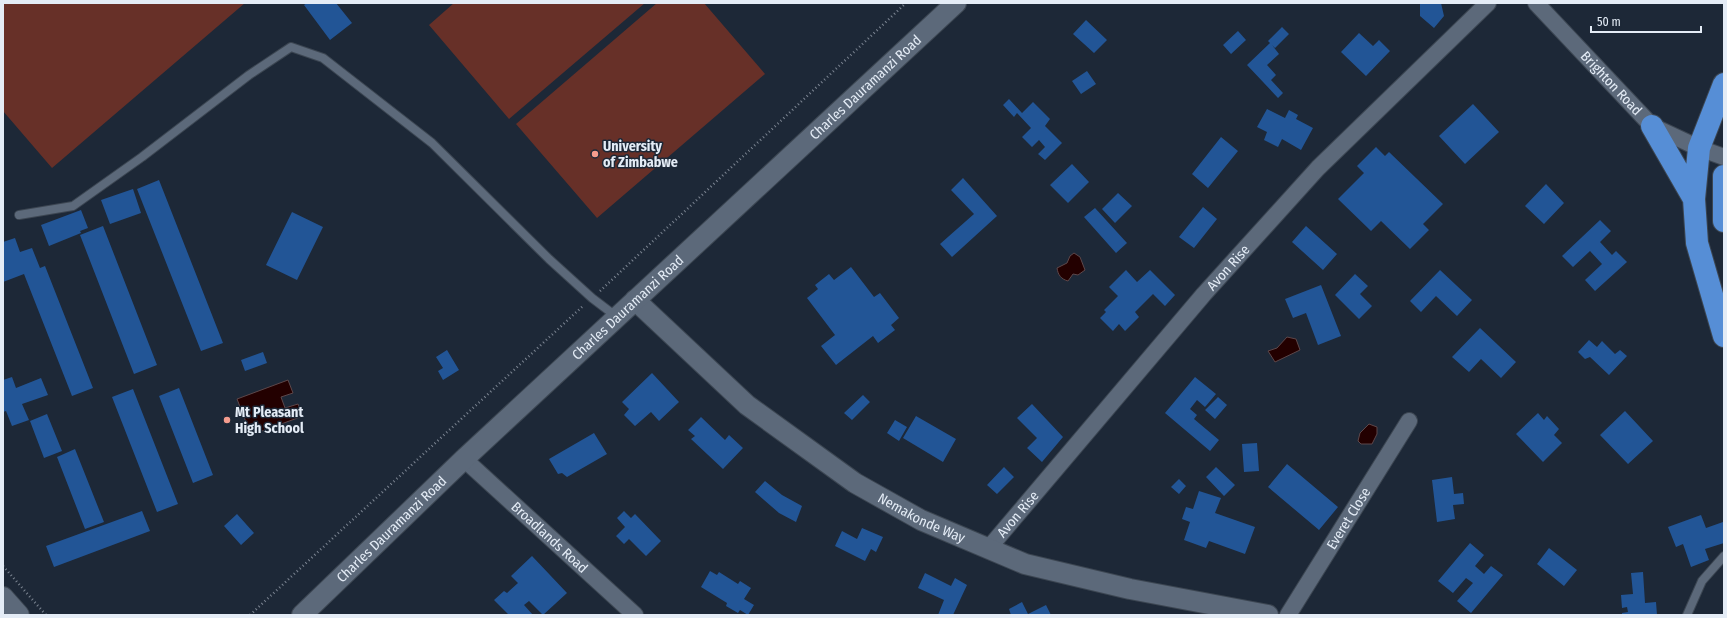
<svg xmlns="http://www.w3.org/2000/svg" width="1727" height="618" viewBox="0 0 1727 618" font-family="'Fira Sans Condensed',sans-serif">
<style>
.green{fill:#673028}
.water{fill:#230000;stroke:#5d474a}
.building{fill:#225596}
.lines{fill:none;stroke-linecap:round;stroke-linejoin:round}
.service-casing{stroke:#3c4652;stroke-width:10}
.minor-casing{stroke:#3c4652;stroke-width:18}
.tertiary-casing{stroke:#3c4652;stroke-width:22}
.trunk-casing{stroke:#3c4652;stroke-width:24}
.path{stroke:#7d8693;stroke-width:2.5;stroke-dasharray:1 3;stroke-linecap:butt}
.service{stroke:#5c697a;stroke-width:8}
.minor{stroke:#5c697a;stroke-width:16}
.tertiary{stroke:#5c697a;stroke-width:20}
.trunk{stroke:#568ed6;stroke-width:22}
.poi-dot{fill:#f59d8e;stroke:#1d2837;stroke-width:1.5}
.labels{text-anchor:middle;stroke-width:3;stroke-linejoin:round;paint-order:stroke}
.street-label{font-size:14px;fill:#e4ecf6;stroke:#1d2837}
.poi-label{font-size:14px;font-weight:bold;fill:#e4ecf6;stroke:#1d2837;text-anchor:start}
</style>
<rect width="100%" height="100%" fill="#1d2837"/>
<path class="green" d="M3,3H245L52,168L3,111Z
M454,3H645L509,119L429,25Z
M657,3H704L765,74L597,218L516,124Z"/>
<path class="water" d="M1074,253L1080,257L1085,270L1078,275L1073,274L1068,281C1061,279 1058,275 1057,268L1067,263L1070,256Z
M1287,337L1296,339L1300,350L1275,362L1268,351L1277,348Z
M288,380L293,393L281,397L285,408L298,404L303,416L251,435L237,399Z
M1369,424L1377,427V434L1372,444H1361L1358,441L1360,433Z"/>
<path class="building" d="M307,3H336L352,23L330,40L304,5Z
M1420,3H1441L1444,16L1434,28L1420,16Z
M1086,20L1107,40L1094,53L1073,34Z
M1282,27L1289,34L1275,48L1272,45L1279,54L1267,65L1276,75L1271,80L1283,93L1278,98L1247,65L1270,43L1268,41Z
M1238,31L1246,40L1231,54L1223,45Z
M1359,33L1373,46L1379,40L1390,51L1366,76L1341,52Z
M1087,71L1096,84L1081,94L1072,81Z
M1009,99L1022,113L1033,102L1050,119L1045,126L1062,143L1045,160L1038,154L1045,147L1039,140L1032,147L1022,137L1031,128L1017,113L1014,117L1003,105Z
M1473,104L1499,132L1465,164L1439,136Z
M1267,109L1285,118L1289,110L1298,115L1296,119L1313,128L1301,150L1282,139L1278,147L1264,140L1267,132L1257,127Z
M1221,137L1238,151L1208,188L1192,174Z
M1376,147L1385,156L1389,152L1443,204L1423,224L1429,230L1410,249L1381,221L1371,231L1338,199L1364,173L1357,166Z
M1072,164L1089,182L1068,203L1050,185Z
M963,178L997,216L952,257L940,244L974,214L951,190Z
M159,180L223,343L201,351L137,189Z
M1546,184L1564,203L1544,224L1525,206Z
M133,189L141,213L110,224L101,200Z
M1118,193L1132,206L1115,223L1102,209Z
M1203,207L1217,219L1194,248L1179,237Z
M1095,208L1127,243L1116,253L1084,217Z
M81,210L88,228L80,231L81,233L49,246L41,225Z
M292,212L323,227L297,280L266,265Z
M1600,220L1611,231L1600,242L1612,255L1616,251L1627,262L1595,291L1585,280L1602,264L1590,251L1573,267L1562,256Z
M103,226L157,365L134,374L80,235Z
M1306,226L1337,254L1323,270L1292,242Z
M15,238L20,252L32,248L40,268L45,266L93,388L72,396L24,274L3,282V242Z
M851,267L874,297L880,293L899,318L891,325L895,330L878,343L873,336L836,365L821,346L835,335L807,298L818,289L815,285L829,274L834,280Z
M1126,270L1137,282L1150,270L1175,295L1165,306L1153,294L1135,312L1139,317L1125,331L1119,324L1113,331L1100,318L1106,312L1104,310L1118,296L1109,287Z
M1440,270L1472,300L1457,316L1436,296L1421,312L1410,301Z
M1355,274L1368,286L1360,294L1372,306L1359,319L1335,295Z
M1321,285L1341,336L1318,345L1306,313L1293,318L1285,299Z
M1480,328L1516,362L1501,378L1481,359L1469,372L1452,357Z
M1589,340L1597,347L1602,341L1615,354L1620,350L1627,356L1609,375L1590,357L1585,359L1578,352Z
M447,350L459,370L443,380L438,371L443,368L436,357Z
M263,352L267,363L245,371L241,360Z
M652,373L679,402L659,421L651,412L635,426L624,415L629,409L622,402Z
M12,377L16,388L41,378L48,395L22,404L29,420L12,426L6,411L3,412V380Z
M1195,377L1216,394L1205,407L1197,400L1190,409L1197,415L1194,419L1219,440L1210,451L1165,413Z
M179,388L213,475L193,483L159,396Z
M133,389L178,504L157,512L112,397Z
M863,395L870,402L852,420L844,413Z
M1218,397L1227,405L1215,419L1205,410Z
M1032,404L1063,437L1042,462L1027,448L1037,438L1017,418Z
M1625,411L1653,441L1628,464L1600,435Z
M1538,413L1544,420L1547,416L1559,429L1554,435L1562,443L1543,462L1516,434Z
M47,414L62,451L44,458L30,421Z
M916,416L956,439L943,462L903,438Z
M701,417L725,440L729,435L743,448L723,469L691,439L695,436L688,430Z
M895,420L907,427L899,441L887,433Z
M594,433L607,454L567,477L562,473L558,474L549,459Z
M1257,443L1259,471L1244,472L1242,444Z
M75,449L104,522L85,529L57,457Z
M1287,464L1338,507L1319,530L1268,487Z
M1004,467L1014,477L997,494L987,485Z
M1216,467L1235,485L1224,496L1206,477Z
M1452,477L1454,494L1463,493L1464,504L1453,505L1455,519L1437,522L1432,480Z
M1179,479L1186,486L1179,494L1171,487Z
M765,481L782,495L802,506L796,522L779,513L755,492Z
M1199,491L1221,498L1215,513L1255,527L1245,554L1209,541L1206,548L1184,540L1190,522L1182,519L1186,507L1193,509Z
M142,511L150,531L54,567L46,546Z
M624,511L631,518L635,514L661,541L646,556L629,539L624,544L616,536L625,527L617,518Z
M237,514L254,533L241,545L224,526Z
M1701,515L1706,528L1723,522L1724,543L1705,549L1709,560L1691,567L1683,544L1676,547L1668,527Z
M862,528L883,537L876,552L871,549L865,561L835,546L842,531L857,539Z
M1470,543L1484,555L1475,566L1484,574L1491,566L1503,575L1471,613L1457,601L1473,583L1466,578L1453,593L1438,581Z
M1549,548L1577,570L1564,586L1537,564Z
M532,556L567,593L543,615L529,601L524,605L533,615H509L494,600L504,591L507,593L518,583L511,576Z
M710,571L717,575L719,572L738,584L740,581L751,588L744,599L754,605L748,615L740,610L738,613L726,606L727,603L701,587Z
M1643,572L1645,603L1656,602L1657,615H1622V613L1628,612L1627,607L1622,608L1621,595L1633,594L1631,573Z
M925,573L951,586L955,578L967,585L953,615H938L944,600L918,588Z
M1022,602L1028,614L1046,605L1051,615H1011L1009,609Z"/>
<g class="lines">
<defs>
<path id="service" d="M19,215L73,206L142,157L249,75L291,47L323,58L432,143L549,259L592,298L617,317
M1687,615L1702,581L1724,556"/>
<g id="minor">
<path id="s1" d="M1536,3L1652,126L1699,148L1724,157"/>
<path id="s2" d="M464,459L635,615"/>
<path id="s3" d="M988,549L1204,294L1318,168L1488,3"/>
<path id="s4" d="M1288,615L1409,421"/>
</g>
<g id="tertiary">
<path id="s5" d="M635,300L747,405L855,483L921,520L1025,564L1130,589L1268,615"/>
<path d="M3,597L19,615"/>
<path id="s6" d="M302,615L464,459L956,3"/>
</g>
<path id="trunk" d="M1724,84L1699,148L1694,199L1697,243L1724,336
M1652,126L1694,199
M1724,176V221"/>
</defs>
<use href="#service" class="service-casing"/>
<use href="#minor" class="minor-casing"/>
<use href="#tertiary" class="tertiary-casing"/>
<use href="#trunk" class="trunk-casing"/>
<path class="path" d="M600,291L906,3
M3,566L46,615
M250,615L584,305"/>
<use href="#service" class="service"/>
<use href="#minor" class="minor"/>
<use href="#tertiary" class="tertiary"/>
<use href="#trunk" class="trunk"/>
</g>
<g class="poi-dot">
<circle cx="595" cy="154" r="4"/>
<circle cx="227" cy="420" r="4"/>
</g>
<g class="labels">
<g class="street-label">
<text dy="5" stroke="none"><textPath href="#s1" startOffset="110">Brighton Road</textPath></text>
<text dy="5" stroke="none"><textPath href="#s6" startOffset="772">Charles Dauramanzi Road</textPath></text>
<text dy="5" stroke="none"><textPath href="#s3" startOffset="370">Avon Rise</textPath></text>
<text dy="5" stroke="none"><textPath href="#s6" startOffset="448">Charles Dauramanzi Road</textPath></text>
<text dy="5" stroke="none"><textPath href="#s3" startOffset="46">Avon Rise</textPath></text>
<text dy="5" stroke="none"><textPath href="#s5" startOffset="362">Nemakonde Way</textPath></text>
<text dy="5" stroke="none"><textPath href="#s4" startOffset="114">Everet Close</textPath></text>
<text dy="5" stroke="none"><textPath href="#s6" startOffset="124">Charles Dauramanzi Road</textPath></text>
<text dy="5" stroke="none"><textPath href="#s2" startOffset="116">Broadlands Road</textPath></text>
</g>
<g class="poi-label">
<text x="603" y="151">University<tspan x="603" dy="16">of Zimbabwe</tspan></text>
<text x="235" y="417">Mt Pleasant<tspan x="235" dy="16">High School</tspan></text>
</g>
</g>
<rect width="1727" height="618" fill="none" stroke="#e4ecf6" stroke-width="8"/>
<path d="M1591 26v6h110v-6" fill="none" stroke="#e4ecf6" stroke-width="2"/>
<text x="1597" y="26" font-size="12" fill="#e4ecf6" stroke="#1d2837" stroke-width="3" paint-order="stroke">50 m</text>
</svg>
